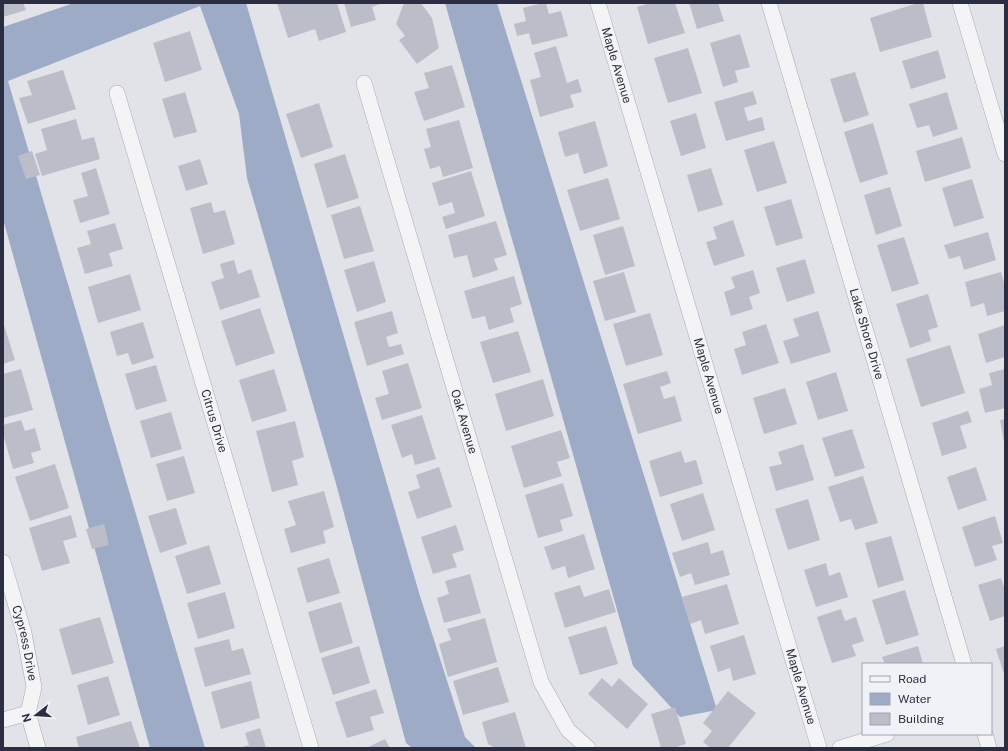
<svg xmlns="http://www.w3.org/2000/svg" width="1008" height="751" viewBox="0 0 1008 751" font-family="'Public Sans',sans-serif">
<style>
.water{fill:#9eabc7}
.building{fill:#bbbec9}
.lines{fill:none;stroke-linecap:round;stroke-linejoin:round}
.street-casing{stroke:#a6a9b3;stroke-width:16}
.street{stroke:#f4f4f7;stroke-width:15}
.labels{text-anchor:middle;stroke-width:4;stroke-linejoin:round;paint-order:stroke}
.street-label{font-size:12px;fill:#2a2e40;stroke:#f1f2f7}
</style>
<rect width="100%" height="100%" fill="#e1e3e9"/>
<path class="water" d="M74,3H246L420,596L465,737L476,748H412L406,743L335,480L247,178L239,114L200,6L8,81L205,748H150L3,219V27Z
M445,3H497L717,710L680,717L633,666Z"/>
<path class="building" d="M3,3H23L26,10L3,17Z
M277,3H337L346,32L319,41L315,29L288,38Z
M344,3H383L372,7L376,20L351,27Z
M404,3H421L432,18L439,48L417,64L399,40L405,36L396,24Z
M543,3H546L549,14L561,11L568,36L532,45L529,33L517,36L514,24L526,21L523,8Z
M650,3H675L685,33L648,44L637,7Z
M689,3H718L724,21L697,29Z
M918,3H923L932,37L880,52L870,18Z
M190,31L202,70L165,82L153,43Z
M740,34L750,67L735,71L738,82L723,87L710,43Z
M556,46L567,83L578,79L582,92L570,95L574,107L540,117L530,80L541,77L534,53Z
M688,48L702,93L668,103L654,58Z
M938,50L946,78L911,89L902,61Z
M452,65L465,107L424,121L414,92L429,88L424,73Z
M63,70L76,109L28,124L19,98L32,95L27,81Z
M855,72L869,115L844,123L830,79Z
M753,91L757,104L744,108L748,121L762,117L765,130L726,141L714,102Z
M185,92L197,132L174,138L162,99Z
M947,92L958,129L933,137L929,125L917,128L909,104Z
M319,103L333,147L301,158L286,114Z
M696,113L706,148L681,156L670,121Z
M76,119L82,140L94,137L100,159L42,176L35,154L47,150L41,129Z
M459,120L473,168L443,177L440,166L430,169L424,149L431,147L426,129Z
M595,121L608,166L584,174L578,153L565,157L558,132Z
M873,123L888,174L860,183L844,132Z
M962,137L971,168L925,182L916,151Z
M774,141L787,183L757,192L744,150Z
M32,151L40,175L26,179L18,156Z
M345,154L359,198L327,208L314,164Z
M200,159L208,184L186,191L178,166Z
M96,168L110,214L80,223L73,200L88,196L81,173Z
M711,168L723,205L698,212L687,175Z
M471,171L485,216L446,229L442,217L455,213L452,202L439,206L432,183Z
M608,178L620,219L580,231L567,190Z
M972,179L984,218L954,227L942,188Z
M890,187L902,226L876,235L864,195Z
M791,199L803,238L776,246L764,207Z
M211,202L214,213L225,210L235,244L203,254L190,208Z
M360,206L374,251L344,259L331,215Z
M733,220L745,256L714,266L706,242L717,239L713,227Z
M496,221L507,255L494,259L498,270L473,278L467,255L454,258L448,235Z
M115,223L123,249L109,253L113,266L85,274L77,248L91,244L87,231Z
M623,226L635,266L605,275L593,235Z
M988,232L996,260L964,270L960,256L949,259L944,245Z
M904,237L919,284L892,292L877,245Z
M805,259L815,293L787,302L776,268Z
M234,260L238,274L251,269L260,297L220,310L211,282L224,278L220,264Z
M374,261L386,302L357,312L344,270Z
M753,270L760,293L749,297L753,309L731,316L724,292L735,288L731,277Z
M624,272L636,312L605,321L593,281Z
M1001,272L1005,286V311L987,316L984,303L971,307L965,282Z
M130,274L141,310L98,323L88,287Z
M514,276L522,304L510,308L514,322L489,330L485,316L472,319L464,291Z
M928,294L938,327L928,330L931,341L910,348L896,304Z
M260,308L275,353L236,366L221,321Z
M392,311L398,333L386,337L389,347L401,344L404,354L367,366L354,322Z
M818,311L831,352L791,364L783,341L799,336L793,319Z
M650,313L663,355L626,366L613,324Z
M3,322L15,360L3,364Z
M143,322L154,358L132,365L128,353L117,356L110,332Z
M766,324L779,363L742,375L734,349L746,345L742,332Z
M1005,325V357L986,363L978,334Z
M518,331L531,372L493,383L480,342Z
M950,345L965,393L921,407L906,359Z
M408,363L422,408L382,420L375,398L389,394L382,371Z
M156,365L167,401L136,410L125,374Z
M21,369L33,410L3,418V374Z
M274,369L287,411L252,422L239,380Z
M1005,369V408L985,413L979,389L992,385L989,373Z
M667,371L671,383L660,387L664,399L675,396L682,421L638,434L623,384Z
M836,372L848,411L818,420L806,382Z
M543,379L554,416L506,431L495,394Z
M785,388L797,424L764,434L753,398Z
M968,411L972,422L960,426L967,448L942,456L932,423Z
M171,412L182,449L151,458L140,421Z
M422,415L436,459L415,465L412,454L402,458L391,425Z
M1005,419V442H1004L1000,420Z
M21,420L25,431L35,428L41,450L31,453L34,463L13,469L3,434V425Z
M295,421L304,457L292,461L298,485L272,492L256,431Z
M852,429L865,468L835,477L822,438Z
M561,430L570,458L557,462L562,476L524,488L511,446Z
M803,444L814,480L776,491L769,467L782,464L778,452Z
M681,451L685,463L696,460L703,484L660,497L649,461Z
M184,456L195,493L167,501L156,464Z
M55,464L69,508L30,521L15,477Z
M439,467L452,507L417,519L408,492L420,488L416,475Z
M976,467L987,500L958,510L947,477Z
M863,476L878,523L855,530L851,519L840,522L828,487Z
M563,483L573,516L560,520L563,531L538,538L525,495Z
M324,491L334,527L323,531L326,543L291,553L284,529L296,525L288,501Z
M703,493L715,530L682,541L670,504Z
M808,499L820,540L788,550L775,509Z
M176,508L187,544L160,553L148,516Z
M71,515L77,537L63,541L70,563L42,571L29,528Z
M995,516L1003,543L992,546L997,560L975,567L962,527Z
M104,524L109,545L92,549L86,529Z
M456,525L464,550L452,554L457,567L433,574L421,537Z
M584,534L595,569L568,578L565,566L552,570L544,547Z
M891,536L904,580L878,588L865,543Z
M708,542L711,554L723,550L730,575L695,585L691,573L680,577L672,553Z
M209,545L221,584L187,594L175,556Z
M329,558L340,593L307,603L297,568Z
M826,563L829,576L840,572L848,597L816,607L804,570Z
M470,574L481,613L444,623L437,598L449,594L445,581Z
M1001,578L1005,590V616L990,621L978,585Z
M727,584L739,624L705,634L701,620L690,624L682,597Z
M580,585L584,597L609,589L616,612L565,628L554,593Z
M905,590L919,635L886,645L872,600Z
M225,592L235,628L198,639L187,603Z
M341,602L353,643L320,653L308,612Z
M841,609L845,621L856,617L864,641L852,645L856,656L832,663L817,617Z
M100,617L114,663L72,675L59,629Z
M485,618L497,662L448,677L439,644L451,640L447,629Z
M606,626L618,664L580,675L568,637Z
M744,635L756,674L733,681L730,668L718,672L710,646Z
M229,639L232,651L243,648L251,674L205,687L194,648Z
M359,646L370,683L333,695L321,658Z
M918,646L923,664H885L882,657Z
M1005,646V677L996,649Z
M498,667L509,702L463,715L453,681Z
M108,676L120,715L88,725L77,685Z
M602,678L612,687L619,678L648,704L627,729L588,694Z
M251,681L260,718L221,729L211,692Z
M376,689L384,713L370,717L374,730L347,738L335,702Z
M728,691L756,713L728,748H711L703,742L712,731L703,723Z
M675,707L686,744L673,748H661L651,714Z
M515,712L526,748H495L488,744L482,722Z
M131,721L140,748H79L76,737Z
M260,728L266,748H239L249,745L245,733Z
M385,739L390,748H366Z"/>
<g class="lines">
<defs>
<g id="street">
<path id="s1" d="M598,3L819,748"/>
<path id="s2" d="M769,3L964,664"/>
<path d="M960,3L1005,154"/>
<path id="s3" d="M364,83L541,682L568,730L588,748"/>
<path id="s4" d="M117,93L311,748"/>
<path id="s5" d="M3,562L24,633L34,687L28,713L38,748"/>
<path d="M3,720L28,713"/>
<path d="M985,734L989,748"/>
<path d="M840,748L887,734"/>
</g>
</defs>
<use href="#street" class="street-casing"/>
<use href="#street" class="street"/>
</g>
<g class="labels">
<g class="street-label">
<text dy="4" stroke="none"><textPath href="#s1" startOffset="65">Maple Avenue</textPath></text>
<text dy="4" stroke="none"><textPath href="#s2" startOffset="345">Lake Shore Drive</textPath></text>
<text dy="4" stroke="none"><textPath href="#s1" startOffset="389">Maple Avenue</textPath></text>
<text dy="4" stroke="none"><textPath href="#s4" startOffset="342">Citrus Drive</textPath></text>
<text dy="4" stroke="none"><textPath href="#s3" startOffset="353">Oak Avenue</textPath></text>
<text dy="4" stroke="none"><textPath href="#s5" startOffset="84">Cypress Drive</textPath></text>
<text dy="4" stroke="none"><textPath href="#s1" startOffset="713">Maple Avenue</textPath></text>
</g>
</g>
<rect width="1008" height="751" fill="none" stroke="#2a2e40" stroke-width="8"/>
<rect x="862" y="663" width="130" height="72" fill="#f1f2f7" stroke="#a1a4ae"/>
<rect x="870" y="676" width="20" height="6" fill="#f4f4f7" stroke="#a1a4ae"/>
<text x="898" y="683" font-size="12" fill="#2a2e40">Road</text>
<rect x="870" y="693" width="20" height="12" fill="#9eabc7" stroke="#a1a4ae"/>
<text x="898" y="703" font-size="12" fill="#2a2e40">Water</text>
<rect x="870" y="713" width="20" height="12" fill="#bbbec9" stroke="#a1a4ae"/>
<text x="898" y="723" font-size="12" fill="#2a2e40">Building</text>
<g transform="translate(36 715) rotate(253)" stroke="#f1f2f7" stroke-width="3" paint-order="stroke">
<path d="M0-3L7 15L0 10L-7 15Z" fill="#2a2e40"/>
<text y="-6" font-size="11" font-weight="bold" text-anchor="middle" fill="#2a2e40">N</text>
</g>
</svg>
